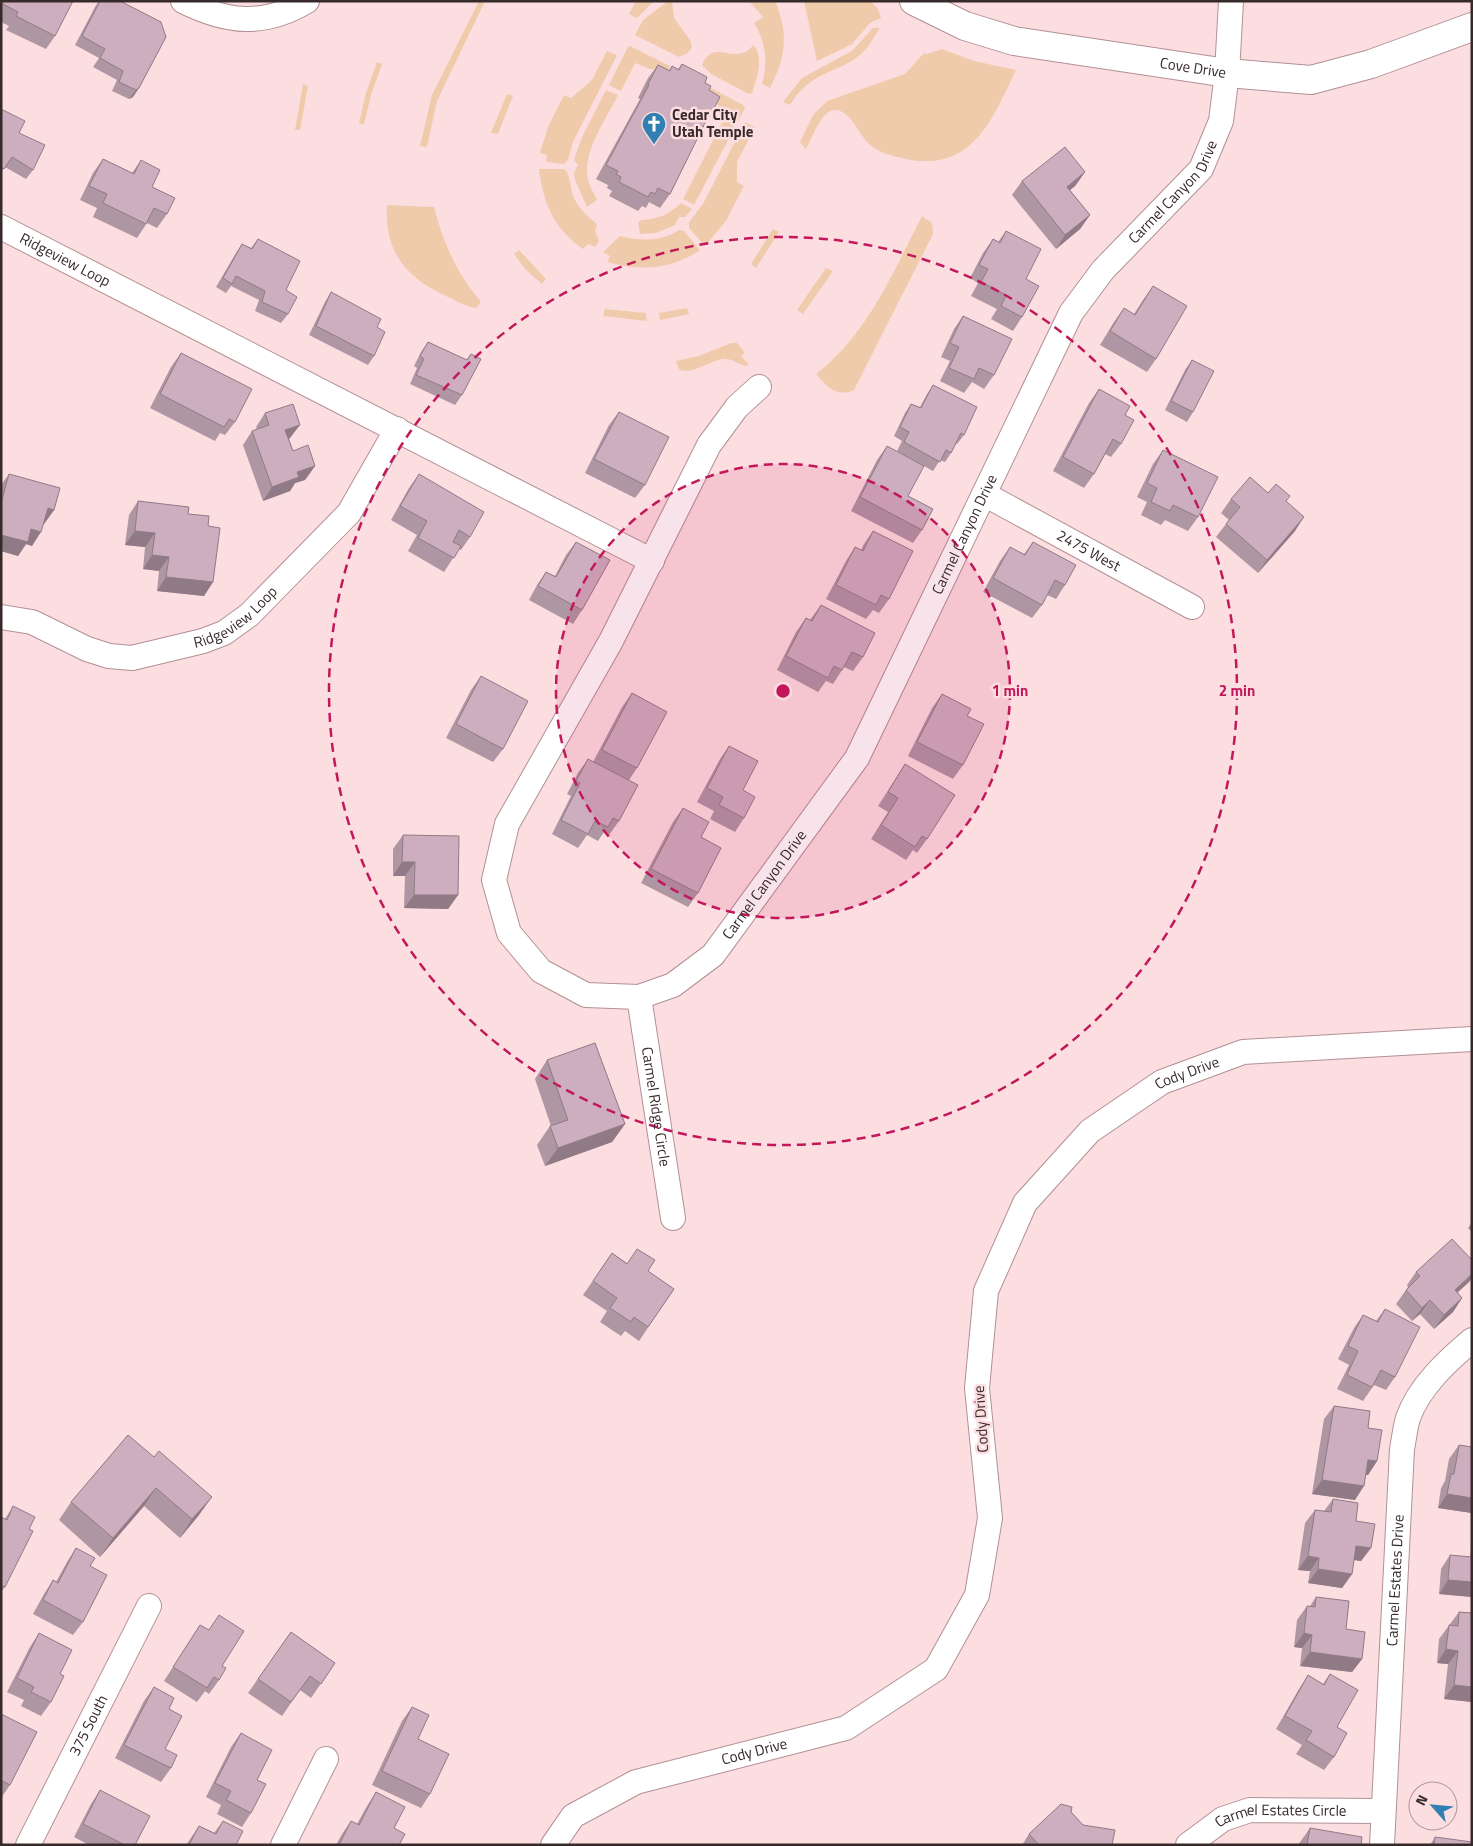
<svg xmlns="http://www.w3.org/2000/svg" width="1473" height="1846" viewBox="0 0 1473 1846" font-family="'Titillium Web',sans-serif">
<style>
.green{fill:#efcbab}
.lines{fill:none;stroke-linecap:round;stroke-linejoin:round}
.minor-casing{stroke:#b29094;stroke-width:26}
.major-casing{stroke:#b29094;stroke-width:30}
.minor{stroke:#fff;stroke-width:24}
.major{stroke:#fff;stroke-width:28}
.wall{fill:#af96a3}
.shaded-wall{fill:#8f7a85}
.building{fill:#ccaebe;stroke:#8f7a85}
.ring{fill:none;stroke:#c2185b;stroke-width:2.5;stroke-dasharray:9 6}
.labels{text-anchor:middle;stroke-width:5;stroke-linejoin:round;paint-order:stroke}
.street-label{font-size:15px;fill:#372a2b;stroke:#fcdee1}
.poi-label{font-size:15px;font-weight:bold;fill:#372a2b;stroke:#fcdee1;text-anchor:start}
.centre{fill:#c2185b;stroke:#fcdee1;stroke-width:2.5}
.ring-label{font-size:15px;text-anchor:middle;font-weight:bold;fill:#c2185b;stroke:#fcdee1;stroke-width:5;stroke-linejoin:round;paint-order:stroke}
</style>
<rect width="100%" height="100%" fill="#fcdee1"/>
<path class="green" d="M479,1H485L437,101L427,147L420,146L432,95Z
M636,1H654L637,18L629,14Z
M668,1H672L674,18L690,40L692,47L688,53L679,57L635,35L643,20Z
M749,1H775C789,34 786,56 770,88L762,84C768,63 766,42 754,23L763,17Z
M804,1H870L878,9L881,18L870,23L852,44L817,61Z
M873,28H880C874,37 869,47 861,54C835,76 812,69 790,105L783,102L802,78L852,51Z
M754,45C764,58 757,79 752,93L749,94L711,74L702,65C712,40 729,60 745,52C748,51 751,47 754,45Z
M630,46L670,66L667,71L650,69L635,63L621,91L609,85L628,47Z
M942,49L974,61L1016,70C993,118 973,173 906,159C893,156 878,153 868,143C858,133 850,109 834,110C821,111 812,139 806,149L800,142L813,115L827,101L905,74L924,53L927,54Z
M607,51L617,55L573,142L568,160L564,164L546,162L547,155L540,153L548,127L564,95L571,98L592,80Z
M377,62L382,64L371,95L364,124H359L366,93Z
M303,84L308,86L300,130H295Z
M705,85L743,105L745,108L738,121L734,119L730,123L735,127L694,205L683,199L727,113L711,99Z
M606,90L618,95C607,118 585,148 587,174C588,184 593,191 597,200L587,207L575,180L574,173L578,165L574,160L582,137Z
M507,94L513,96L498,134L491,133Z
M745,122L755,127L737,162V182L744,186L726,221L705,246L689,228V222L703,204Z
M539,169H564C571,175 570,188 573,196C578,208 587,216 597,224L595,231L599,241L595,247L588,244L583,249C554,229 543,203 539,169Z
M681,203L692,209L685,217H679L675,225L656,233L640,234L638,223L641,220C657,219 669,215 681,203Z
M387,205L434,207C443,242 457,274 481,302L476,308C465,306 454,300 444,295C405,277 384,250 387,205Z
M922,216L932,223L933,234L854,390C837,398 827,387 816,374C868,334 893,272 922,216Z
M773,229L779,232L756,268L751,264Z
M679,230L684,231L700,250C671,270 640,271 607,262L610,256L603,252L620,236C640,241 661,242 679,230Z
M519,250L546,279L542,284L526,270L514,254Z
M826,268L833,271L803,314L797,310Z
M687,308L689,314L660,320L659,313Z
M605,309L646,313L647,321L603,316Z
M731,343H737L745,353L741,356L749,365L745,366C737,363 730,358 722,359C710,361 689,376 679,369L676,361L699,356Z"/>
<g class="lines">
<defs>
<g id="minor">
<path d="M183,1C227,23 264,27 307,1"/>
<path id="s1" d="M1,227L652,561"/>
<path id="s2" d="M759,387L737,407L709,445L611,641L507,824L494,880L509,933L541,971L586,995L639,997L673,985L713,955L857,758L1071,313L1103,270L1201,169L1221,121L1227,73L1231,1"/>
<path id="s3" d="M984,494L1192,607"/>
<path id="s4" d="M1,617L32,622L87,649L109,656L132,658L203,641L224,633L249,615L349,513L397,429"/>
<path id="s5" d="M639,997L673,1218"/>
<path id="s6" d="M28,1845L149,1606"/>
<path d="M283,1845L326,1759"/>
<path id="s7" d="M553,1845L573,1816L636,1782L846,1728L936,1669L977,1595L990,1518L977,1388L986,1291L1025,1203L1090,1131L1162,1082L1243,1052L1472,1039"/>
<path id="s8" d="M1188,1845L1223,1819L1250,1810L1383,1811"/>
<path id="s9" d="M1382,1845L1402,1449C1404,1439 1405,1428 1408,1418C1419,1387 1447,1361 1472,1340"/>
</g>
<g id="major">
<path id="s10" d="M914,1L965,26L1014,41L1227,73L1311,80L1371,64L1472,27"/>
</g>
</defs>
<use href="#minor" class="minor-casing"/>
<use href="#major" class="major-casing"/>
<use href="#minor" class="minor"/>
<use href="#major" class="major"/>
</g>
<path class="wall" d="M1,1L55,36L46,49L6,30L9,26L1,22Z
M99,1H120L166,37L133,97L129,99L112,91L117,80L93,67L99,58L75,45L95,7Z
M682,64L705,83L709,90L710,116L703,126L670,194L660,208L649,202L646,208L642,206L638,211L609,196L612,191L607,188L608,185L596,179L640,99L638,98L648,78L658,65L669,70L672,66L678,69Z
M1,109L19,133L33,170L26,179L5,167L1,172Z
M103,159L132,173L141,160L152,187L167,214L157,228L147,223L137,238L93,217L97,208L80,200L93,173Z
M1085,172L1075,186L1070,190L1090,215L1080,229L1056,249L1012,195L1022,181Z
M1006,231L1026,279L1022,317L1013,331L991,319L997,309L971,296L978,283L970,278L983,253L993,239L998,242Z
M258,239L286,290L288,314L281,323L255,311L259,300L231,286L226,293L216,287L236,253L242,244L251,248Z
M1153,286L1156,359L1147,372L1100,345L1114,322L1124,308L1134,314L1143,300Z
M331,292L377,327L374,356L368,365L309,335L325,302Z
M963,316L994,375L984,389L972,382L964,393L940,381L950,361L941,357L954,329Z
M428,342L466,360L471,354L462,395L455,405L410,384L417,368L414,366L421,352Z
M181,353L235,422L225,435L220,433L215,441L150,408L171,367Z
M1192,360L1193,412L1187,422L1165,410L1185,370Z
M933,385L964,435L957,444L956,443L951,453L945,462L940,460L933,471L897,451L902,441L894,436L905,413L911,404L920,407L927,394Z
M1099,389L1125,415L1121,444L1111,457L1105,454L1094,474L1084,488L1053,471L1089,403Z
M619,412L645,485L635,498L585,473L609,425Z
M265,413L290,438L289,439L293,451L315,466L305,480L295,483L290,491L263,501L243,445L252,431L257,429L256,427Z
M887,446L922,530L913,543L851,511L877,460Z
M1163,450L1198,517L1188,531L1165,520L1161,525L1141,515L1147,502L1137,497L1153,464Z
M9,474L54,510L44,524H43L32,546L26,544L18,556L1,551V485Z
M419,474L470,537L461,550L459,549L444,572L408,551L417,535L391,520L409,488Z
M1268,493L1286,502L1295,531L1258,573L1216,537L1229,520L1221,513L1231,499Z
M138,501L188,514L208,526L213,582L204,596L157,591L159,571L143,569L145,547L125,545L129,515Z
M873,531L889,599L879,613L873,610L866,619L826,599L846,561L855,547L861,550L864,544Z
M576,542L582,610L573,624L529,600L537,585L546,572L555,576L566,555Z
M1033,542L1065,585L1056,599L1047,595L1042,605L1032,618L983,592L1000,561L1010,547L1024,554Z
M821,605L863,657L853,671L844,667L833,684L826,681L818,692L777,670L796,632L806,618L810,620Z
M481,676L503,749L493,762L446,738L471,690Z
M632,693L637,768L629,780L619,821L609,835L604,832L598,841L587,835L578,848L552,834L571,796L567,794L578,773L588,759L593,762L622,707Z
M942,694L967,716L963,765L953,779L908,756L932,708Z
M729,746L743,790L744,818L735,832L710,819L714,811L697,802L720,759Z
M905,764L927,839L917,853L913,850L906,860L871,839L888,812L878,806Z
M683,808L701,837L698,893L688,907L641,883L673,822Z
M403,835L458,895L448,909L404,908L405,876H393V849Z
M547,1060L625,1124L612,1142L545,1166L537,1145L550,1126H551L535,1079Z
M1472,1222V1232L1468,1228Z
M612,1253L627,1263L648,1271L674,1289L639,1341L625,1331L621,1336L600,1322L607,1311L583,1295Z
M1416,1272L1469,1282L1457,1292L1462,1298L1453,1312L1434,1329L1420,1314L1412,1321L1396,1304L1406,1290L1408,1288L1407,1285Z
M1385,1309L1395,1377L1386,1390L1374,1385L1363,1401L1337,1389L1349,1365L1338,1359L1354,1328L1363,1315L1376,1321Z
M1334,1406L1368,1428L1377,1461L1368,1475H1366L1355,1500L1312,1494L1324,1419Z
M128,1435L199,1515L180,1538L144,1506L100,1557L59,1520L71,1502Z
M1459,1445L1472,1447V1513L1438,1508L1441,1488L1445,1481L1449,1459Z
M1333,1499L1356,1521L1371,1548L1361,1561L1354,1560L1352,1574L1342,1588L1308,1583L1310,1571L1298,1570L1305,1523L1315,1510L1324,1511Z
M13,1506L29,1529L5,1587L1,1592V1517L5,1519Z
M1472,1542V1597L1439,1594L1441,1569L1450,1555L1470,1557Z
M76,1548L90,1566L83,1622L73,1635L33,1614L44,1594L53,1580L56,1582L67,1562Z
M1316,1597L1346,1629L1362,1659L1352,1672L1300,1666L1302,1648L1294,1647L1297,1620L1307,1606H1310Z
M1459,1612L1472,1613V1702L1444,1699L1448,1664L1437,1663L1439,1639Z
M219,1615L222,1666L219,1680L209,1694L205,1691L197,1702L164,1681L200,1625L209,1630Z
M291,1632L335,1663L311,1698L300,1690L282,1716L248,1693Z
M39,1633L51,1702L41,1716L21,1706L24,1700L7,1692L30,1647Z
M1330,1674L1337,1727L1334,1757L1324,1770L1296,1754L1302,1745L1276,1729L1299,1689L1308,1675L1323,1684Z
M154,1687L165,1749L171,1768L161,1782L115,1758L144,1701Z
M412,1707L418,1739L430,1794L421,1808L372,1785L402,1721Z
M1,1714L10,1785L1,1798Z
M241,1733L257,1780L251,1813L242,1827L217,1814L221,1805L206,1797L231,1747Z
M100,1790L135,1845H89L74,1837L91,1804Z
M376,1792L394,1828L399,1845H336L342,1834L351,1821L357,1824L367,1806Z
M1071,1812L1083,1825L1112,1845H1022L1029,1834Z
M223,1821L236,1845H186L199,1826L214,1833Z
M1310,1828L1361,1845H1298Z
M1435,1837L1472,1845H1430Z"/>
<path class="shaded-wall" d="M139,88L133,97L129,99L136,90Z
M1085,172L1075,186L1058,200L1067,187Z
M1090,215L1080,229L1056,249L1065,235Z
M300,425L290,438L276,444L285,430Z
M315,466L305,480L295,483L290,491L263,501L272,487L297,472Z
M48,508L54,510L44,524L38,522Z
M1304,517L1295,531L1258,573L1267,560Z
M31,529L41,532L32,546L26,544L18,556L1,551V535Z
M135,531L155,533L145,547L125,545Z
M152,555L169,557L159,571L143,569Z
M166,577L213,582L204,596L157,591Z
M402,862H415L405,876H393Z
M414,895H458L448,909L404,908Z
M625,1124L612,1142L545,1166L558,1148Z
M1472,1274V1278L1469,1282L1445,1304L1455,1290Z
M1462,1298L1453,1312L1434,1329L1444,1315Z
M1430,1300L1420,1314L1412,1321L1422,1308Z
M1368,1460L1377,1461L1368,1475L1359,1474Z
M1322,1480L1364,1486L1355,1500L1312,1494Z
M156,1488L144,1506L100,1557L113,1538Z
M1447,1494L1472,1498V1513L1438,1508Z
M212,1497L199,1515L180,1538L192,1519Z
M1356,1546L1371,1548L1361,1561L1347,1559Z
M1308,1556L1319,1558L1310,1571L1298,1570Z
M1318,1569L1352,1574L1342,1588L1308,1583Z
M1448,1580L1472,1582V1597L1439,1594Z
M1304,1633L1312,1635L1302,1648L1294,1647Z
M1446,1649L1458,1651L1448,1664L1437,1663Z
M1310,1652L1362,1659L1352,1672L1300,1666Z
M1454,1685L1472,1687V1702L1444,1699Z"/>
<path class="building" d="M1,1H73L55,36L16,16L18,12L1,3Z
M100,1H120L161,22L166,37L139,88L136,90L119,82L123,71L100,58L105,49L82,36Z
M682,64L707,77L705,83L711,86L709,90L720,97L710,116L709,115L670,194L658,188L655,194L651,192L648,197L619,182L621,177L616,174L618,171L606,165L649,85L648,84L658,65L670,71L672,66L679,70Z
M1,109L25,121L19,133L45,145L33,170L12,157L4,169L1,167Z
M1065,147L1085,172L1067,187L1090,215L1065,235L1022,181Z
M103,159L134,174L141,160L160,170L152,187L175,198L167,214L154,208L146,224L103,203L107,194L89,186Z
M1006,231L1041,249L1026,279L1039,286L1022,317L1001,306L1006,295L981,282L988,269L979,265L993,239L1000,243Z
M258,239L300,261L286,290L297,297L288,314L262,302L265,291L236,276L232,284L223,278L242,244L252,249Z
M1153,286L1187,306L1156,359L1110,331L1124,308L1135,315Z
M331,292L381,319L377,327L385,332L374,356L316,326Z
M963,316L1012,339L994,375L979,368L974,379L949,368L959,347L950,343Z
M428,342L467,360L471,354L481,359L462,395L416,375L424,359L420,356Z
M181,353L252,389L235,422L229,419L224,427L160,394Z
M1192,360L1214,371L1193,412L1171,401Z
M933,385L977,407L964,435L961,433L951,453L946,450L940,462L904,442L909,432L900,427L911,404L921,408Z
M1099,389L1130,406L1125,415L1134,420L1121,444L1113,439L1094,474L1063,457Z
M293,404L300,425L285,430L293,451L308,445L315,466L297,472L299,477L272,487L252,431L269,425L265,413Z
M619,412L669,437L645,485L594,459Z
M887,446L924,466L908,496L933,509L922,530L860,497Z
M1163,450L1218,477L1198,517L1173,505L1170,511L1151,502L1157,488L1147,483Z
M9,474L60,488L54,510L48,508L41,532L31,529L28,542L1,535V503Z
M419,474L484,512L470,537L459,530L453,542L461,546L454,558L418,538L427,521L400,506Z
M1250,477L1268,493L1276,484L1290,496L1286,501L1304,517L1267,560L1226,524L1240,507L1231,499Z
M138,501L189,507L188,514L209,516L208,526L220,528L213,582L166,577L169,557L152,555L155,533L135,531Z
M873,531L913,551L889,599L881,595L876,605L836,585L855,547L863,551Z
M576,542L610,560L582,610L538,586L546,572L556,577Z
M1033,542L1076,565L1065,585L1055,580L1042,605L993,578L1010,547L1025,555Z
M821,605L875,633L863,657L852,652L842,670L834,666L828,678L786,656L806,618L812,621Z
M481,676L528,701L503,749L456,724Z
M632,693L667,712L637,768L602,750Z
M942,694L971,709L967,716L984,724L963,765L917,742Z
M729,746L758,761L743,790L755,797L744,818L719,805L723,797L707,788Z
M588,759L638,785L619,821L613,818L608,827L595,821L588,834L561,820L580,783L576,781Z
M905,764L955,795L927,839L922,836L915,847L881,825L898,798L888,792Z
M683,808L709,822L701,837L721,848L698,893L651,869Z
M403,835L459,836L458,895H414L415,862H402Z
M595,1043L625,1124L558,1148L550,1126L568,1120L547,1060Z
M1452,1239L1472,1260V1274L1455,1290L1462,1298L1444,1315L1430,1300L1422,1308L1406,1290L1420,1276L1416,1272Z
M637,1249L655,1260L648,1271L674,1289L648,1327L634,1317L631,1322L610,1308L617,1298L593,1281L612,1253L627,1264Z
M1385,1309L1420,1327L1395,1377L1381,1370L1372,1387L1347,1375L1358,1351L1348,1346L1363,1315L1378,1322Z
M1334,1406L1370,1411L1368,1428L1382,1430L1377,1461L1368,1460L1364,1486L1322,1480Z
M128,1435L154,1457L159,1451L212,1497L192,1519L156,1488L113,1538L71,1502Z
M1459,1445L1472,1447V1498L1447,1494L1451,1474H1454Z
M1333,1499L1358,1503L1356,1521L1375,1524L1371,1548L1356,1546L1352,1574L1318,1569L1319,1558L1308,1556L1315,1510L1331,1512Z
M13,1506L35,1517L29,1529L33,1531L5,1587L1,1585V1517L7,1520Z
M76,1548L95,1558L90,1566L107,1575L83,1622L43,1600L53,1580L58,1583Z
M1450,1555L1472,1557V1582L1448,1580Z
M1316,1597L1349,1601L1346,1629L1365,1632L1362,1659L1310,1652L1312,1635L1304,1633L1307,1606L1315,1607Z
M1459,1612L1472,1613V1687L1454,1685L1458,1651L1446,1649L1449,1625L1458,1626Z
M219,1615L244,1631L222,1666L226,1668L219,1680L214,1677L207,1688L173,1667L200,1625L209,1630Z
M291,1632L335,1663L321,1684L310,1676L291,1702L258,1679Z
M39,1633L72,1650L60,1674L64,1676L51,1702L31,1692L34,1687L17,1678Z
M1330,1674L1358,1690L1337,1727L1347,1733L1334,1757L1306,1740L1312,1731L1285,1716L1308,1675L1324,1685Z
M154,1687L174,1698L169,1709L182,1716L165,1749L177,1755L171,1768L124,1745Z
M412,1707L429,1715L418,1739L449,1754L430,1794L382,1771Z
M1,1714L37,1732L10,1785L1,1780Z
M241,1733L272,1750L257,1780L266,1784L251,1813L226,1800L231,1791L215,1783Z
M100,1790L150,1816L135,1845H125L83,1824Z
M376,1792L405,1807L394,1828L405,1834L399,1845H339L351,1821L359,1825Z
M1061,1804L1072,1807L1071,1812L1083,1825L1115,1830L1112,1845H1039L1029,1834Z
M223,1821L243,1831L236,1845H189L199,1826L216,1834Z
M1310,1828L1362,1837L1361,1845H1307Z
M1435,1837L1472,1842V1845H1434Z"/>
<circle cx="783" cy="691" r="227" fill="#c2185b" fill-opacity=".12"/>
<g class="ring">
<circle cx="783" cy="691" r="227"/>
<circle cx="783" cy="691" r="454"/>
</g>
<defs>
<symbol id="church-pin" viewBox="-11 -11 22 30"><path d="M0 17L-7.5 6A9.5 9.5 0 1 1 7.5 6Z" fill="#327fb2" stroke="#fcdee1"/><path d="M-1.2-6h2.4v3.5h3.3v2.4h-3.3V6h-2.4V-.1h-3.3v-2.4h3.3Z" fill="#fff"/></symbol>
</defs>
<g fill-rule="evenodd">
<use href="#church-pin" x="640" y="110" width="28" height="38"/>
</g>
<g class="labels">
<g class="street-label">
<text dy="5" stroke="none"><textPath href="#s10" startOffset="289">Cove Drive</textPath></text>
<text dy="5" stroke="none"><textPath href="#s2" startOffset="1756">Carmel Canyon Drive</textPath></text>
<text dy="5" stroke="none"><textPath href="#s1" startOffset="72">Ridgeview Loop</textPath></text>
<text dy="5" stroke="none"><textPath href="#s2" startOffset="1351">Carmel Canyon Drive</textPath></text>
<text dy="5" stroke="none"><textPath href="#s3" startOffset="119">2475 West</textPath></text>
<text dy="5" stroke="none"><textPath href="#s4" startOffset="252">Ridgeview Loop</textPath></text>
<text dy="5" stroke="none"><textPath href="#s2" startOffset="946">Carmel Canyon Drive</textPath></text>
<text dy="5" stroke="none"><textPath href="#s7" startOffset="1129">Cody Drive</textPath></text>
<text dy="5" stroke="none"><textPath href="#s5" startOffset="111">Carmel Ridge Circle</textPath></text>
<text transform="translate(981 1419) rotate(-94)" y="5">Cody Drive</text>
<text dy="5" stroke="none"><textPath href="#s9" startOffset="265">Carmel Estates Drive</textPath></text>
<text dy="5" stroke="none"><textPath href="#s6" startOffset="134">375 South</textPath></text>
<text dy="5" stroke="none"><textPath href="#s7" startOffset="229">Cody Drive</textPath></text>
<text dy="5" stroke="none"><textPath href="#s8" startOffset="102">Carmel Estates Circle</textPath></text>
</g>
<g class="poi-label">
<text x="672" y="120">Cedar City<tspan x="672" dy="17">Utah Temple</tspan></text>
</g>
</g>
<circle cx="783" cy="691" r="8" class="centre"/>
<g class="ring-label">
<text x="1010" y="696">1 min</text>
<text x="1237" y="696">2 min</text>
</g>
<rect width="1473" height="1846" fill="none" stroke="#372a2b" stroke-width="5"/>
<g transform="translate(1433 1806) rotate(297)"><circle r="24" fill="#fcdee1" stroke="#ad9698"/>
<path d="M0-4L9 19L0 12L-9 19Z" fill="#327fb2"/>
<text y="-8" font-size="14" font-weight="bold" text-anchor="middle" fill="#372a2b">N</text>
</g>
</svg>
